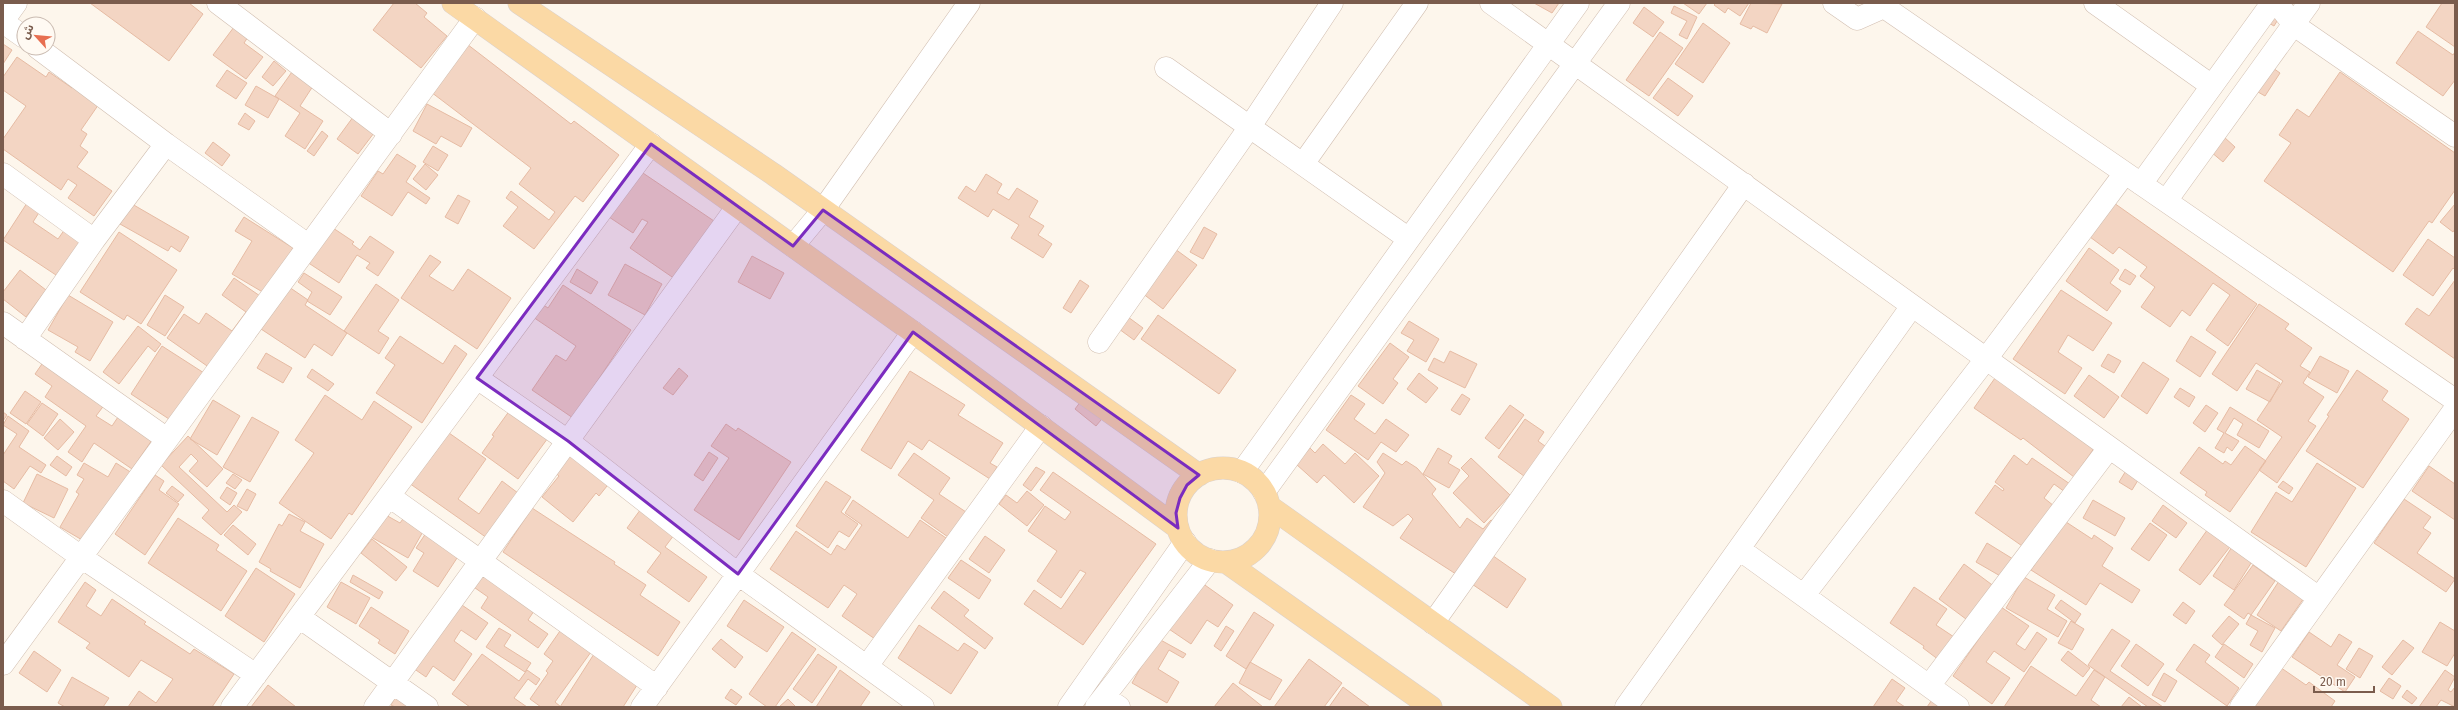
<svg xmlns="http://www.w3.org/2000/svg" width="2458" height="710" viewBox="0 0 2458 710" font-family="'Fira Sans','Noto Sans Arabic',sans-serif">
<style>
.building{fill:#f3d5c3;stroke:#e6bba3}
.lines{fill:none;stroke-linecap:round;stroke-linejoin:round}
.minor-casing{stroke:#d1beb0;stroke-width:23}
.major-casing{stroke:#dad1cd;stroke-width:23}
.minor{stroke:#fff;stroke-width:22}
.major{stroke:#fbd9a5;stroke-width:22}
.marked{fill:#7b2cbf;fill-opacity:0.2;stroke:#7b2cbf;stroke-width:3;stroke-linejoin:round}
</style>
<rect width="100%" height="100%" fill="#fdf6ec"/>
<path class="building" d="M90,3H189L203,14L169,61Z
M394,3H415L427,13L424,17L447,36L421,68L373,30Z
M1534,3H1559L1552,13Z
M1683,3H1707L1699,14Z
M1716,3H1749L1740,16L1728,8L1725,13L1714,5Z
M1751,3L1782,4L1767,33L1753,26L1751,29L1740,24Z
M2442,3H2455V47L2426,27Z
M1674,6L1697,17L1687,39L1679,35L1687,21L1671,13Z
M1644,7L1664,22L1653,37L1633,23Z
M2282,13L2274,26L2267,22Z
M1703,23L1730,43L1703,83L1675,64Z
M234,27L248,37L244,43L263,57L246,79L213,55Z
M2418,31L2453,55L2455,52V80L2443,96L2396,63Z
M1660,32L1683,48L1649,96L1626,80Z
M463,41L571,124L574,121L619,155L583,202L575,196L534,249L503,226L518,207L506,198L511,191L549,220L555,212L519,184L531,168L427,89Z
M3,44L12,50L3,64Z
M17,57L46,77L49,72L72,88L75,84L101,101L81,130L87,134L80,146L88,152L77,167L112,191L94,216L68,198L77,185L68,179L61,190L3,149V139L26,106L3,90V77Z
M274,61L286,71L273,86L262,77Z
M2273,68L2280,73L2265,96L2258,92Z
M294,69L315,83L300,106L323,121L305,149L285,136L300,113L275,96Z
M227,70L247,83L236,99L216,86Z
M2340,72L2455,153V190L2432,223L2429,221L2393,272L2264,181L2291,143L2279,135L2297,109L2309,117Z
M1668,78L1693,96L1678,116L1653,98Z
M256,86L279,99L268,118L245,105Z
M427,104L472,128L461,147L441,136L436,144L413,131Z
M245,113L255,121L249,130L238,124Z
M356,113L377,129L358,154L337,139Z
M322,131L328,136L314,156L307,151Z
M2224,137L2235,147L2223,162L2211,152Z
M213,142L230,155L222,166L205,153Z
M433,146L448,155L438,171L423,162Z
M397,154L416,166L406,182L430,198L426,204L408,192L392,216L361,196L378,171L383,174Z
M425,164L438,175L426,190L413,179Z
M637,169L714,221L675,279L630,248L648,222L642,219L633,233L609,217Z
M986,174L1002,184L997,193L1009,200L1017,188L1038,201L1029,217L1044,226L1038,235L1052,244L1043,258L1011,238L1019,225L993,209L988,217L958,198L966,186L975,192Z
M458,195L470,201L458,224L445,217Z
M27,203L40,211L33,222L58,239L65,229L83,241L59,277L3,240Z
M2114,203L2257,304L2228,346L2206,330L2230,295L2213,283L2190,316L2182,310L2170,327L2141,307L2155,287L2140,276L2147,267L2119,247L2113,254L2090,237Z
M132,204L189,237L180,252L171,246L168,251L120,224Z
M2455,204V229L2453,232L2440,222Z
M244,217L293,248L266,294L232,274L252,241L235,231Z
M1204,227L1217,234L1203,259L1190,252Z
M333,228L354,242L352,244L360,250L370,236L394,252L378,276L366,268L370,263L357,255L339,283L307,262Z
M119,232L177,270L141,324L127,315L124,320L80,292Z
M2428,239L2455,258V270L2453,268L2433,296L2403,275Z
M2089,248L2119,270L2110,283L2121,291L2107,311L2066,281Z
M1175,249L1197,265L1163,309L1142,293Z
M430,255L441,262L429,276L453,291L468,269L511,298L477,349L401,298Z
M752,256L784,273L770,299L738,282Z
M625,264L662,284L645,315L608,295Z
M577,269L598,282L591,294L570,282Z
M2125,269L2136,276L2130,285L2119,279Z
M20,270L46,290L26,317L3,299V292Z
M304,273L342,297L330,315L307,301L312,292L298,282Z
M234,278L260,296L210,368L167,338L184,314L199,324L206,313L232,331L246,312L222,295Z
M1080,280L1089,286L1071,313L1063,308Z
M2455,280V359L2405,324L2417,308L2429,316Z
M376,284L399,300L378,331L389,338L379,354L344,331Z
M563,285L631,330L573,418L532,390L556,355L566,361L576,346L530,315L539,302L548,308Z
M289,287L308,300L305,305L347,333L332,356L314,344L305,358L261,329Z
M2061,290L2112,323L2093,351L2068,335L2058,352L2082,368L2065,394L2013,359Z
M68,295L113,322L90,361L75,352L78,347L48,330Z
M165,295L184,307L165,336L147,325Z
M2259,304L2289,324L2285,329L2312,348L2300,366L2310,372L2303,383L2324,397L2308,421L2316,426L2277,483L2259,470L2282,437L2257,420L2283,381L2256,363L2237,391L2212,374Z
M1158,315L1236,370L1219,394L1141,339Z
M1128,317L1143,328L1134,340L1119,329Z
M1409,321L1439,339L1426,362L1407,351L1414,340L1401,333Z
M138,326L161,344L155,352L148,346L119,384L103,372Z
M400,336L443,364L455,345L467,354L422,423L376,393L395,365L385,358Z
M2191,336L2216,352L2200,377L2176,361Z
M1390,343L1409,357L1393,379L1398,383L1383,404L1358,386Z
M162,346L204,373L172,421L131,394Z
M1450,351L1477,364L1465,388L1428,370L1434,358L1444,363Z
M266,353L292,368L283,383L257,368Z
M2108,354L2121,361L2114,373L2101,366Z
M2320,356L2349,371L2337,393L2308,377Z
M44,361L105,404L96,416L112,426L118,417L152,440L132,469L94,443L82,462L68,452L86,426L45,397L52,386L35,374Z
M2143,362L2169,379L2147,414L2121,396Z
M679,368L688,376L673,395L663,388Z
M312,369L334,384L328,391L307,377Z
M2257,370L2280,383L2270,402L2246,389Z
M2357,370L2388,391L2382,400L2409,419L2363,488L2306,451L2329,416L2327,415Z
M910,371L965,405L958,415L1003,443L990,463L997,467L990,479L929,440L922,450L908,441L891,469L861,450Z
M1419,373L1438,388L1426,403L1407,389Z
M2089,375L2119,397L2104,418L2074,396Z
M1995,378L2097,444L2074,477L2023,438L2021,440L1974,408Z
M2180,388L2195,397L2189,407L2174,397Z
M25,391L41,402L26,424L10,413Z
M1462,394L1470,399L1460,415L1451,410Z
M325,395L362,420L374,401L412,427L352,515L349,513L331,539L279,503L314,453L295,440Z
M1351,395L1365,404L1354,419L1375,434L1386,419L1409,435L1396,452L1381,442L1368,460L1326,430Z
M1084,397L1106,414L1096,426L1075,409Z
M213,400L240,416L217,455L190,439Z
M42,403L58,414L43,436L27,424Z
M515,403L553,431L518,479L482,453L494,436L492,435Z
M1510,405L1524,415L1499,449L1485,438Z
M2206,405L2218,413L2205,432L2193,423Z
M2230,407L2269,431L2259,448L2237,435L2243,424L2234,418L2225,433L2239,441L2232,451L2227,447L2224,453L2215,448L2224,433L2217,429Z
M3,412L7,415L3,421Z
M8,416L29,431L19,447L46,465L41,473L30,466L14,489L3,481V455L17,434L3,425Z
M252,417L279,432L250,482L223,467Z
M60,419L74,432L58,450L44,438Z
M1525,419L1544,432L1538,441L1549,449L1528,479L1498,457Z
M726,424L736,431L738,428L791,462L739,540L694,510L729,458L711,446Z
M449,433L486,459L458,499L479,514L502,481L518,493L487,538L409,483L428,455L431,458Z
M188,436L223,469L207,487L189,471L198,461L191,454L179,467L227,512L234,505L242,512L221,535L202,518L209,510L161,465Z
M575,443L615,476L599,496L596,493L573,522L542,497L559,476L553,471Z
M1323,444L1345,464L1355,453L1379,476L1354,503L1324,475L1317,483L1296,464L1310,448L1315,453Z
M2245,446L2266,461L2230,512L2205,495L2207,492L2180,473L2199,447L2223,464L2225,461L2231,465Z
M1438,448L1452,456L1448,463L1460,470L1449,488L1423,474Z
M709,452L718,458L703,481L694,475Z
M914,453L950,478L939,494L966,512L948,537L921,518L934,500L898,475Z
M1383,453L1402,465L1406,461L1417,468L1436,489L1432,494L1460,528L1467,518L1483,529L1491,520L1500,526L1459,576L1400,538L1413,519L1408,514L1393,526L1363,507L1385,473L1377,462Z
M2014,455L2027,465L2032,458L2070,484L2065,492L2054,484L2044,498L2054,506L2025,548L1975,513L1995,485L2003,491L2004,489L1995,482Z
M57,456L72,467L66,476L50,465Z
M1471,458L1510,495L1484,523L1453,493L1469,476L1461,468Z
M84,463L108,477L116,463L132,473L89,544L60,527L79,494L76,492L84,479L77,475Z
M2317,463L2356,488L2306,567L2251,532L2276,492L2292,502Z
M2429,466L2455,484V520L2412,491Z
M1036,467L1045,472L1031,491L1023,485Z
M2127,469L2140,477L2132,490L2119,482Z
M1053,472L1156,544L1083,645L1024,604L1034,590L1061,609L1086,573L1080,570L1061,598L1037,581L1057,551L1028,531L1045,506L1065,520L1071,512L1040,490Z
M37,474L68,489L54,518L23,503Z
M233,474L242,480L235,489L226,483Z
M155,475L164,481L159,490L179,504L145,555L115,534Z
M826,481L851,497L841,512L858,524L849,537L839,531L828,548L796,526Z
M2283,481L2293,488L2289,494L2278,487Z
M172,486L184,495L178,502L166,493Z
M227,487L237,493L230,505L220,498Z
M247,489L256,494L247,511L237,506Z
M1027,491L1044,505L1027,526L999,504L1006,495L1017,503Z
M2404,499L2431,517L2423,528L2431,533L2417,553L2455,579L2446,592L2374,543Z
M853,500L908,538L920,520L946,538L875,639L842,616L857,594L844,585L828,608L770,569L796,531L831,555L837,545L845,550L862,525L845,513Z
M2093,500L2125,518L2115,536L2083,518Z
M646,502L680,527L665,547L707,577L689,602L647,572L661,553L627,528Z
M2163,505L2187,523L2176,538L2152,521Z
M532,508L615,562L614,564L646,585L640,595L680,622L658,656L503,552Z
M289,514L305,522L300,531L324,544L300,588L270,571L271,569L259,562L279,524L282,526Z
M384,514L400,523L405,516L425,528L408,558L371,537Z
M178,518L219,545L216,550L247,571L221,611L148,563Z
M2063,520L2092,539L2094,535L2113,548L2102,566L2140,590L2132,603L2100,583L2086,605L2031,570Z
M2150,523L2167,535L2149,561L2131,549Z
M233,525L256,544L248,555L224,535Z
M2210,526L2233,543L2200,585L2179,570Z
M426,533L459,555L438,587L413,571L424,553L416,548Z
M985,536L1005,550L989,573L969,559Z
M372,539L407,567L396,581L361,553Z
M1987,543L2013,559L2002,577L1976,562Z
M2232,547L2253,560L2234,590L2213,576Z
M1489,553L1526,579L1507,608L1469,582Z
M961,560L991,580L979,599L948,578Z
M1964,564L1995,587L1970,622L1939,599Z
M481,565L538,605L528,620L548,634L538,648L481,608L488,597L468,583Z
M2253,565L2275,581L2251,615L2248,613L2244,619L2224,605Z
M256,568L295,594L264,642L225,616Z
M353,575L383,592L379,599L350,582Z
M2024,577L2055,595L2047,609L2067,621L2058,637L2006,608Z
M1195,578L1233,605L1218,627L1207,620L1191,644L1163,625Z
M2279,581L2304,598L2281,631L2257,615Z
M85,582L96,590L86,606L101,616L112,599L146,622L144,624L190,654L194,649L234,674L212,707H128L139,691L156,703L173,679L141,660L129,677L86,648L90,643L58,622Z
M341,582L370,598L356,624L327,607Z
M1914,587L1947,609L1936,625L1954,637L1939,660L1923,648L1924,646L1890,623Z
M944,591L969,610L964,616L993,638L985,649L931,608Z
M744,600L784,627L767,652L727,626Z
M2061,600L2081,614L2075,623L2055,608Z
M2183,602L2195,611L2186,624L2173,615Z
M459,603L488,623L476,640L461,630L454,641L472,654L454,681L433,666L426,677L413,668Z
M371,607L409,631L395,654L378,643L380,640L359,626Z
M2001,607L2029,626L2016,644L2025,650L2037,632L2047,639L2024,672L1994,651L1986,662L2010,678L1992,704L1953,676Z
M1254,612L1274,625L1246,669L1226,656Z
M2251,615L2275,628L2262,652L2250,645L2258,631L2246,624Z
M2229,616L2239,624L2222,645L2212,636Z
M2071,621L2084,629L2072,650L2058,643Z
M2440,622L2455,631V653L2447,666L2422,652Z
M919,625L958,651L964,643L978,652L951,694L898,658Z
M1226,626L1234,631L1221,651L1214,646Z
M499,628L511,635L504,646L531,663L525,672L486,647Z
M2112,629L2130,641L2110,671L2163,707H2148L2088,665Z
M560,631L591,652L555,702L561,707H541L530,699L548,673L546,671L553,661L544,654Z
M792,632L816,649L775,707H767L749,694Z
M2309,632L2331,647L2339,634L2352,642L2337,665L2355,677L2345,692L2292,657Z
M1157,638L1186,654L1183,658L1169,650L1158,669L1179,682L1167,703L1132,683Z
M721,639L743,657L735,668L712,649Z
M2403,640L2414,648L2392,675L2382,667Z
M2136,644L2164,664L2148,686L2121,666Z
M2194,644L2210,655L2205,662L2239,688L2227,706L2176,670Z
M2224,644L2253,664L2244,678L2215,657Z
M2359,648L2373,656L2360,678L2346,669Z
M34,651L61,670L47,692L19,673Z
M2068,651L2090,668L2083,677L2061,660Z
M482,654L519,681L527,670L540,679L536,685L528,679L514,698L527,707H470L452,694Z
M594,654L639,682L623,707H560Z
M818,654L837,667L812,703L793,689Z
M1309,659L1342,683L1324,707H1274Z
M1250,662L1282,680L1270,700L1239,683Z
M2274,663L2306,685L2309,682L2335,701L2331,707H2257L2248,701Z
M2031,666L2076,696L2094,670L2105,677L2091,700L2101,707H2004Z
M840,670L870,692L860,707H816Z
M2445,670L2455,677L2448,690L2451,692L2455,687V707L2441,700L2436,707H2419Z
M2164,673L2177,681L2165,702L2152,695Z
M72,677L109,698L103,707H65L58,703Z
M2389,678L2401,686L2393,699L2380,691Z
M1892,679L1905,688L1896,701L1905,707H1873Z
M1233,683L1263,707H1214Z
M268,685L296,707H251Z
M1343,687L1370,707H1329Z
M731,689L742,697L736,705L725,698Z
M399,690L411,707H395L391,705Z
M2407,690L2417,698L2412,704L2402,697Z
M1936,694L1955,707H1927Z
M2129,697L2142,707H2121Z
M788,699L796,707H779Z"/>
<g class="lines">
<defs>
<path id="minor" d="M218,3L391,134
M1491,3L2319,598
M1834,3L1857,19L1884,7
M1887,3L1884,7L2455,400
M2095,3L2212,86
M2277,3L2294,25L2455,136
M3,21L16,3
M3,22L24,37
M38,48L166,144L308,245
M1166,68L1409,239
M1303,164L1417,3
M3,174L94,240
M2141,184L2272,3
M2166,201L2309,3
M793,246L823,210L969,3
M3,323L167,439
M25,339L94,240L166,144
M1099,342L1249,128L1332,3
M477,378L568,441L738,574L923,707
M1242,472L1578,3
M1264,492L1619,3
M389,496L657,687
M3,501L81,557L256,675
M1739,549L1958,707
M1804,595L1986,359L2125,173
M299,617L427,707
M1433,623L1744,184
M3,664L475,18
M867,666L1041,426
M1929,686L2109,448
M1104,697L1119,707
M232,707L651,144
M375,707L737,207
M642,707L913,332
M1069,707L1185,542
M1096,707L1210,560
M1626,707L1912,306
M2241,707L2455,409"/>
<path id="major" d="M453,3L913,332L1178,528
M519,3L773,174L1199,475
M1176 515a47 47 0 1 1 94 0a47 47 0 1 1-94 0Z
M1269,506L1551,707
M1226,562L1431,707"/>
</defs>
<use href="#minor" class="minor-casing"/>
<use href="#major" class="major-casing"/>
<use href="#minor" class="minor"/>
<use href="#major" class="major"/>
</g>
<path class="marked" d="M651,144L793,246L823,210L1199,475L1187,485L1180,498L1176,513L1178,528L913,332L738,574L568,441L477,378Z"/>
<rect width="2458" height="710" fill="none" stroke="#7a5c4d" stroke-width="8"/>
<g transform="translate(36 36) rotate(297)"><circle r="19" fill="#fffaf3" stroke="#cabbb1"/>
<path d="M0-3L7 15L0 10L-7 15Z" fill="#e76f51"/>
<text y="-6" font-size="11" font-weight="bold" text-anchor="middle" fill="#7a5c4d">ش</text>
</g>
<path d="M2314 686v6h60v-6" fill="none" stroke="#7a5c4d" stroke-width="2"/>
<text x="2320" y="686" font-size="12" fill="#7a5c4d" stroke="#fffaf3" stroke-width="3" paint-order="stroke">20 m</text>
</svg>
